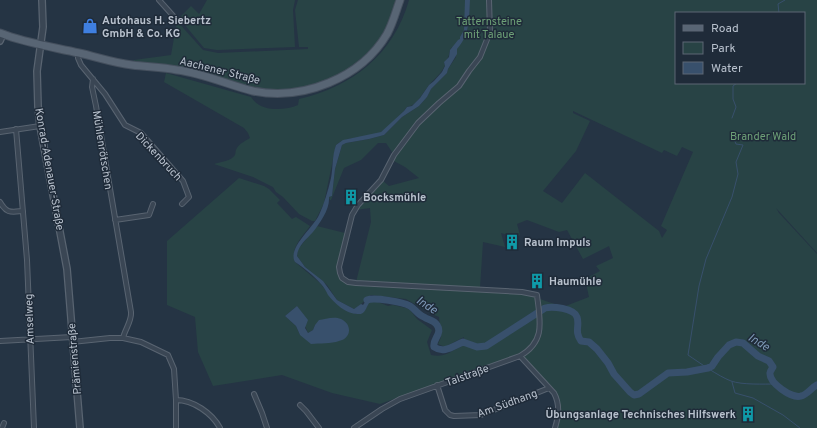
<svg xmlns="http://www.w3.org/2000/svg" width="817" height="428" viewBox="0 0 817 428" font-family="Overpass,sans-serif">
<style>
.green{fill:#284345;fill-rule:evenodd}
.water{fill:#38506c}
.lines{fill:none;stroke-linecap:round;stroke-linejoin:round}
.stream{stroke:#38506c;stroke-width:1}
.river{stroke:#38506c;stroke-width:7}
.minor-casing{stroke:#596471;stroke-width:6}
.tertiary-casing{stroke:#596471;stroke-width:8}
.primary-casing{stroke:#444f5d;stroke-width:9}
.minor{stroke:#3a4654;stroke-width:4}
.tertiary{stroke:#3a4654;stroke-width:5.5}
.primary{stroke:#586574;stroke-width:7}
.labels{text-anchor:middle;stroke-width:3;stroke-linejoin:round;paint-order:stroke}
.poi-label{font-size:11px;font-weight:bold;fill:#b8c1cd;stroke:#1f2b39;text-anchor:start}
.park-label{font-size:11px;fill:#6da077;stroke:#1f2b39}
.street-label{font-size:11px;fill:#b8c1cd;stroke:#1f2b39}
.water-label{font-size:12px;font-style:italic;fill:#7d98b6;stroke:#1f2b39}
</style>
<rect width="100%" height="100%" fill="#253444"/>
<path class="green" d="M207,0H295L293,10L295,47L217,50L204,48L179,18L191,6L199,14Z
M298,0H396L390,20L383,33L375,45L364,56L344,72L315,86L298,89L277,90L251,87L180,67L132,63L134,60L171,55L177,21L203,50L218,53L308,49V47H299L295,10Z
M409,0H817V253L776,208L779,213L817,254V428H556L560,408L557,397L523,357L530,350L541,326L540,299L563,307L589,297L585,279L600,271L596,266L613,258L609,246L583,259L567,230L559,232L527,220L517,224L520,235L516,237L501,233L505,247L483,242L480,288L356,282L371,222L370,208L356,210L382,180L389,186L419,178L405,167L392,160L394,155L386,143H378L361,160L344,168L331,200H330L329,197L332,196L335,169L342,145L346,143L369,139L384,135L402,117L419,106L427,97L431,89L447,73L448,69L456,57L452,47C448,52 451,56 444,63L445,65C442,73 435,78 430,84C424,91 421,98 414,104C409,108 408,104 404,111C397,117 390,127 381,132C367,140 349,134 336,145L324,203L315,221H312L299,214L283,197L276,192L273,187L253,177L214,164C221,162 231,161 235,155C236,152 235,151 237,148C239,144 245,141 250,138L248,133L244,128L164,82L166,73L251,97C260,112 284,111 298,105L299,99C352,87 394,54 409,0ZM676,13H804V83H676ZM573,111L662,153L664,150L677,156L682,147L693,152L661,226L667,230L662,238L659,231L585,173L562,203L543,191L576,151L590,121L573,113Z
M239,178L264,186L269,189L280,200L277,203L292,219L296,217L310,226C302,237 290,248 295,262L320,283L336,303L345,310L357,314L365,310L368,303L373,300L388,306L393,305L406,308L410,310L417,319L432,330L427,342L431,355C445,358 451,351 464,345V337L445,347L438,344L441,337L439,317L432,314L406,299L371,295C365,299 361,306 354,309L337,300L327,285L305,267L297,256L298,249L317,226L345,233L338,267L347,283L535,295L536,310L519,321L521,325L538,316C539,335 538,344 518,354L380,404L332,393L282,375L213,386L198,352L195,317L167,305V241ZM297,306L308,333L313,330L315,325L334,318L340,341L300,335L296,326L285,316Z"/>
<path class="water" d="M465,0H470C469,18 470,35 457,49V54L448,69L447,73L431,89L427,97L419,106L402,117L384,135L369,139L346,143L342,145L335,169L332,196L329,197C330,209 320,223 313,232C307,239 298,245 297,256L305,267L323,281L337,300L354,309L361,304L363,305L369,297L377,296L376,300C365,299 369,314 359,314C347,315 335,304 328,295C326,291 324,287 321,284C314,276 304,268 295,262C287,248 313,228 319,215C324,204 328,191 331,178C333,167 332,156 336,145L343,140L381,132L404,111L407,107L412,106L420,98L429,85L434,81L442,72L445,66L444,62L449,57L450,50L458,40L460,39V37L464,30Z
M297,306L308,320L305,328L308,333L313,330L315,325L319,320C325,319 334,316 341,319C352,324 352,338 339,341C331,344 320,343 311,344L300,335L296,326L285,316Z"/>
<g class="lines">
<path class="stream" d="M779,13L778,4L785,0
M732,118L736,107L733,99V86L737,83
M731,132L736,144L743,145L736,162L738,174L732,197L706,259L699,286L688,355C700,363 718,376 731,381C742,385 764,384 775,384
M732,382L735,393L753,398L783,415L800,428"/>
<path class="river" d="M367,300C374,297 403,302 410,306C415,309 418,315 424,317C428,320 434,320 437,325C443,334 432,339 434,347C444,354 453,346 463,342L477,347L486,346L545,308C552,306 574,308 577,317C580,326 574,331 581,341L589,342L597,349L608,363L614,374L630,392L634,395L639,394L668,373L687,372L708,368L712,366L718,357L729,345L736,342L743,343L758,356L769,361L773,367C772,369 770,371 770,373C769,383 792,399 801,396C807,395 811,388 817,385"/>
<defs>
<path id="minor" d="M159,0L176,19
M78,53V58L81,65L105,94L125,125L141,133L183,181L189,197L182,204
M93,79L92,87L96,106L131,312C132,321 125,329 123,338
M16,129L27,260L34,428
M0,132L40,126
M0,202C7,214 11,212 23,211
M115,220L149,215L153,204
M0,341L72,337
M72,342L110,338H123L141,342L168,355L174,369L176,400V428
M520,356L554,393C560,404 559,416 555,428
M437,385L445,410L450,415L454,416L481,415L549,388
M254,394L262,413L267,428
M176,400C193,400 212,413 220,428
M300,405L306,411L319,428
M2,428L4,423
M354,428L382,409L400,399L520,356C546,341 540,321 537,295L522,292L356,283L348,282L342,278L340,273L339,267L352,215L358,205L381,180L394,155L418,123L439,103L459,86L469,71L480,57L490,32L489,0"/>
<path id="tertiary" d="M42,0L43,27L37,71L38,106L40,126L67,269L80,428
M0,41L3,34"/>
<path id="primary" d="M0,33C25,43 53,47 79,53C97,57 114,63 132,65C147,67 162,67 177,70C203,73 228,85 253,91C303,101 361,78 387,34C393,23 396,11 400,0"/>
</defs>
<use href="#minor" class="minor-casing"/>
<use href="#tertiary" class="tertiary-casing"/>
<use href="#primary" class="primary-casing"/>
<use href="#minor" class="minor"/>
<use href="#tertiary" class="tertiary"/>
<use href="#primary" class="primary"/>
</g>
<defs>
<symbol id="shop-bare" viewBox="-9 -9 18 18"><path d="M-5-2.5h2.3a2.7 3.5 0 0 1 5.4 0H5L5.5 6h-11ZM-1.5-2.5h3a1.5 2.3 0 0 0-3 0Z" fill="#3f7fe0" stroke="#1f2b39" stroke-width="2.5" paint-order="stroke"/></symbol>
<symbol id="building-bare" viewBox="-9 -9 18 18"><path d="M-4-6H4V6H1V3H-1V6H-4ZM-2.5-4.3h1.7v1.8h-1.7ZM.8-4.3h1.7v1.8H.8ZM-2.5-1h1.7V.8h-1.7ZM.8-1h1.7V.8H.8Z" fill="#0f9aa8" stroke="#1f2b39" stroke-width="2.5" paint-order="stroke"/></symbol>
</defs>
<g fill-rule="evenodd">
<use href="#shop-bare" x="79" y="15" width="22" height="22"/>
<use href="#building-bare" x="340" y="186" width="22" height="22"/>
<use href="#building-bare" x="501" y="231" width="22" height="22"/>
<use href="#building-bare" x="526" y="270" width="22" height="22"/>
<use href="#building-bare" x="737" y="403" width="22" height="22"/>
</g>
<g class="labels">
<g class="poi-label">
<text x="102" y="24">Autohaus H. Siebertz<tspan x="102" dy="13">GmbH &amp; Co. KG</tspan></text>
<text x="363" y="201">Bocksmühle</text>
<text x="524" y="246">Raum Impuls</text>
<text x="549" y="285">Haumühle</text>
<text x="736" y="418" text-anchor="end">Übungsanlage Technisches Hilfswerk</text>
</g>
<g class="park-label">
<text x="489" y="25">Tatternsteine<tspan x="489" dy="13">mit Talaue</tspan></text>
<text x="763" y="140">Brander Wald</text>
</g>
<g class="street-label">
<text transform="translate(220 70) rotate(14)" y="4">Aachener Straße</text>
<text transform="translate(103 150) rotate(81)" y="4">Mühlenrötschen</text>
<text transform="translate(159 156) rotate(47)" y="4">Dickenbruch</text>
<text transform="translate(50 169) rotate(80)" y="4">Konrad-Adenauer-Straße</text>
<text transform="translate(29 319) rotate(-92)" y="4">Amselweg</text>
<text transform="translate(74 359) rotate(-95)" y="4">Prämienstraße</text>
<text transform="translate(467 375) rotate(-20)" y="4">Talstraße</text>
<text transform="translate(507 403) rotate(-20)" y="4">Am Südhang</text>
</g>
<g class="water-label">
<text transform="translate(427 305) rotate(33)" y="4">Inde</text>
<text transform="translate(759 342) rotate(32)" y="4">Inde</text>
</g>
</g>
<rect x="675" y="12" width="130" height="72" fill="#1f2b39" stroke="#5c6774"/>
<rect x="683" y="25" width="20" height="6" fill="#586574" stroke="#5c6774"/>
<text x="711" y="32" font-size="12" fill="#b8c1cd">Road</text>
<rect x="683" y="42" width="20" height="12" fill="#284345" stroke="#5c6774"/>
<text x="711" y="52" font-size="12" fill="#b8c1cd">Park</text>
<rect x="683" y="62" width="20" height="12" fill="#38506c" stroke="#5c6774"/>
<text x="711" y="72" font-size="12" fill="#b8c1cd">Water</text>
</svg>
